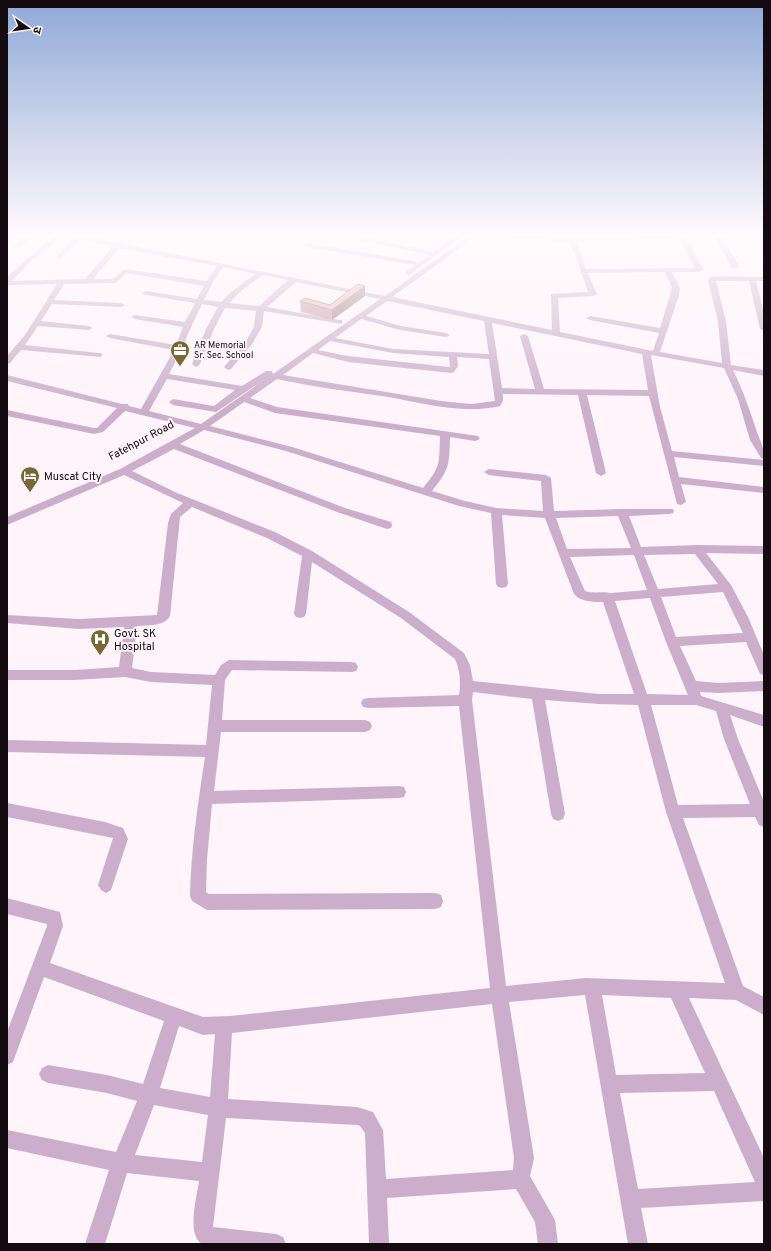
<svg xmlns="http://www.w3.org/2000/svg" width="771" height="1251" viewBox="0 0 771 1251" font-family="Overpass,'Noto Sans Devanagari',sans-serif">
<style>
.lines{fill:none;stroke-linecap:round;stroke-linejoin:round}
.minor{fill:#ccaecc;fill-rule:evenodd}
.wall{fill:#c89ea4}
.shaded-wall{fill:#a28186}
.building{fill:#e8b8bf;stroke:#a28186}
.labels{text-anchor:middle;stroke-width:4;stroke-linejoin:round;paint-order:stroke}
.far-poi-label{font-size:9px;fill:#130b0f;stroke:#fef4f9;text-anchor:start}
.street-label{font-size:11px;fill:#130b0f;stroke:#fef4f9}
.poi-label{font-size:11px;fill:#130b0f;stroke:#fef4f9;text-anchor:start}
</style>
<rect width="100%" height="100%" fill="#fef4f9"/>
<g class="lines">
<path class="minor" d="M25,236H33L19,248H15V246Z
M55,236H63L31,261L12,281L85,279L113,246L80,240L61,258H57V256L73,239L67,236H83L385,296L469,236H477L392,297L552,330L551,294L588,292L570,241H552L548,239L514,238L511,236H673L670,238L577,241L586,269L695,268L678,236H685L704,270L700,272H672L680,288L679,295L660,352L722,363L718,321L708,281L710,277L718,276L764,277V281H756L764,313V331L760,329L749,281H716L726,321L731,365L764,370V376L733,370C743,390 750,411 757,432C761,443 764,447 764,459L761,458L750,440L738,399L724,368L651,355L660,407L672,451L764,460V466L674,457L679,477L764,487V493L681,484L686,502L681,505L677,504L649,396L587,395L606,473L601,476L596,473L578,395L503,394V401L500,406C462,415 420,402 382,396C347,391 312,387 277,379L250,398L277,407L478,436L480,438L478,440L475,441L450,437C449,466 450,468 432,491L465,501L496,508L543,511L541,481L489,475L484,472L489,469L546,475L551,478L554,511L622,509H673L674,511L673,513L669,514L629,516L641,547L697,545L764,546V554L706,553L731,585L748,617L764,655V675L760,674L746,642L680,646L696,681L719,683L764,681V691L719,693L700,692L701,696L764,715V727L730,715L738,739L764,802V827L759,825L755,817L683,818L743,986L764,997V1015L736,1000L689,998L764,1158V1201L641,1208L648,1244H628L585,995L509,1002L534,1158L530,1176L555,1220L558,1244H538L535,1222L516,1189L387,1198L389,1244H369L365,1133L360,1126L357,1125L226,1118L213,1227L276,1234L283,1237L286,1244H202C186,1234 197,1197 199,1181L127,1173L105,1244H85L109,1170L7,1148V1130L116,1152L137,1101L107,1093L48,1083L42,1080L39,1074L42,1068L48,1065L107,1075L143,1084L164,1021L44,977L13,1062L7,1065V1032L47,926V924L7,914V898L60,912L63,926L50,963L203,1017L230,1016L490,988L459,706L368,708L363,707L361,703L363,699L368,698L459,695C461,683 460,670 455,659L401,618L312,562L306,614L304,617L300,618L296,617L294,614L302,556L267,538L192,507L180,517L170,616C164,627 147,625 137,626L132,668L151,672L215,675L221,665L229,660L352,662L356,663L358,667L356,671L352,672L232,670L225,680L222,720H365L370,722L372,726L370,730L365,732H221L214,791L399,786L404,787L406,792L404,797L399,798L212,804L207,860L206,892L209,894L435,893L441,895L443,901L441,907L435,909L207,910L192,901L190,896C191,849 198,803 205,757L7,752V740L206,745L212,685L151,682L125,677L75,680H7V670H75L119,667L124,627L79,629L7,623V615L79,619L157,615L168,523L171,514L183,503L124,475L7,525V517L120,469L195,428L125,411L103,432L94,434L7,416V410L94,428H97L117,408L7,381V375L122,404H128L129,406L141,409L174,350L110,338L106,336L110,334L176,345L183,327L135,319L131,317L135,315L185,322L195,303L146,295L142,293L146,291L197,299L204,286L127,273L115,283L64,284L54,300L121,303L125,305L121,307L52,304L41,321L89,326L93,328L89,330L38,326L25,345L98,353H101L102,355L101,357L21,350L10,363L7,364V356L25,335L57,284L7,285V277L27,259ZM119,248L217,266L206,281L125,269L113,279H93ZM223,267L255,274L231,292L221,302L204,300L213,282ZM665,272L672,288L660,328L590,316L586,318L590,320L659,333L653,351L560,332L558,298L593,296L597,294L588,273ZM262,275L288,280L259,306L229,303L240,292ZM296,282L380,299L273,374L272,371H266L242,386L169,374C182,351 190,327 202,304L218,307L206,329L192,364L196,367L200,364L214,329L225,308L256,311L254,327L246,341L224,367L228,370L231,369L252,344L262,327L264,311L342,324V320H339L267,307ZM387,301L484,321L489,354L393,349L335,338L361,319L400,330L446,337L450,335L446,333L401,326L366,316ZM492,323L642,354L648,390L544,389L528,336L524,334L520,336L535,389L502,388ZM330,341L393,353L449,357L450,366L449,367L348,356L318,350ZM313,353L348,362L451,373L454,372L458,366L457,357L489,359L495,401L471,404L441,401L283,375ZM267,378L201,424L149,411L167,379L235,390L214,406L173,399L169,402L173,405L216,412ZM244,402L275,413L440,436C439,464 441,466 423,488L292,447L210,426ZM204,430L286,451L459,506L491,513L496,584L498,587L502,588L506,587L508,584L502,515L545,518L574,594C581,602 593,602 603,602L634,694H599L473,681L470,665L464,653L409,612L312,551L275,532L177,493L132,471L174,449L337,512L387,529L391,528L392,525L391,522L345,508L180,444ZM618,516L631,548L567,549L556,518ZM695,554L718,584L658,589L644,555ZM634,555L647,590L611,593C603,591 594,594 585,591L570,557ZM723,592L743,633L676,637L661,597ZM650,598L666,642L688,695L647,694L615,601ZM473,692L532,699L551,814L553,819L558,821L563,819L565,814L545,700L599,704L638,705L666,812L725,983L586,978L506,986L472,700ZM651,705H696L716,711L724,739L750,804L678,805ZM602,995L671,998L705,1073L616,1075ZM492,1004L514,1158L513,1170L386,1179L383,1130L373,1112L357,1107L228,1099L232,1033ZM179,1026L203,1035L215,1034L210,1097L160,1088ZM714,1091L755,1182L638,1189L620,1093ZM154,1105L208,1115L202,1162L135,1155Z
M341,236H356L433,252L454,236H462L409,275L405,273L415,265L307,247L304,245L307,243L420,262L429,255Z
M714,236H721L739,266L738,268H732Z
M7,803L105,822L123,828L128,839L111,890L106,893L101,890L98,885L113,838L7,817Z"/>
</g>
<path class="wall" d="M365,296L332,320L301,312L300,301L330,305Z"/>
<path class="shaded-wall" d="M365,286V296L332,320V310Z"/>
<path class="building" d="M358,284L365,286L332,310L300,301L305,298L330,305Z"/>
<linearGradient id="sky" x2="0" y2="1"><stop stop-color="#8fa9d7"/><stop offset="0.57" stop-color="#fffafc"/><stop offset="1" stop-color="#fffafc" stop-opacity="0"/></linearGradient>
<rect width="771" height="412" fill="url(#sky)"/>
<defs>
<symbol id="office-pin" viewBox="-11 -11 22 30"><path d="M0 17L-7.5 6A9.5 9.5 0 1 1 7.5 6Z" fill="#786836" stroke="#fef4f9"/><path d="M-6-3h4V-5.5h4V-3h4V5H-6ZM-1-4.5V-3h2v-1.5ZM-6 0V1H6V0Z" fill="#fff"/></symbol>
<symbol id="hotel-pin" viewBox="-11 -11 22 30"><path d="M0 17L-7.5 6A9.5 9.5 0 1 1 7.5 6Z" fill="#786836" stroke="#fef4f9"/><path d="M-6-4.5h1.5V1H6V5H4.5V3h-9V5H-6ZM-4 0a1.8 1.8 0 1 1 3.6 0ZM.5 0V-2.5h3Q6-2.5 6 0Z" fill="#fff"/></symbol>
<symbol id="hospital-pin" viewBox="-11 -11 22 30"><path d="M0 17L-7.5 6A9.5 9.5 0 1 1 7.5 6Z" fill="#786836" stroke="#fef4f9"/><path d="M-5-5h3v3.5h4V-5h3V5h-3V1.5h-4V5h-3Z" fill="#fff"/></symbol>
</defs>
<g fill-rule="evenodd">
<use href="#office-pin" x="169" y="339" width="22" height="30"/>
<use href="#hotel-pin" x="19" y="465" width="22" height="30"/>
<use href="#hospital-pin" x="89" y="628" width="22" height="30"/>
</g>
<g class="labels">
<g class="far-poi-label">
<text x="194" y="348">AR Memorial<tspan x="194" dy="10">Sr. Sec. School</tspan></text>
</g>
<g class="street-label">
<text transform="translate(141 440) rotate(-28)" y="4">Fatehpur Road</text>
</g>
<g class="poi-label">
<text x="44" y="480">Muscat City</text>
<text x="114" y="637">Govt. SK<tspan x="114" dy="13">Hospital</tspan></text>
</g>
</g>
<rect width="771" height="1251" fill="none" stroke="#130b0f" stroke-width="16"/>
<g transform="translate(28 28) rotate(103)" stroke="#fef4f9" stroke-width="3" paint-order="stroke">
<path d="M0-3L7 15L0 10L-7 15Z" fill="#130b0f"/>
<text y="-6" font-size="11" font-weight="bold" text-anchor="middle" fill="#130b0f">उ</text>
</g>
</svg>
